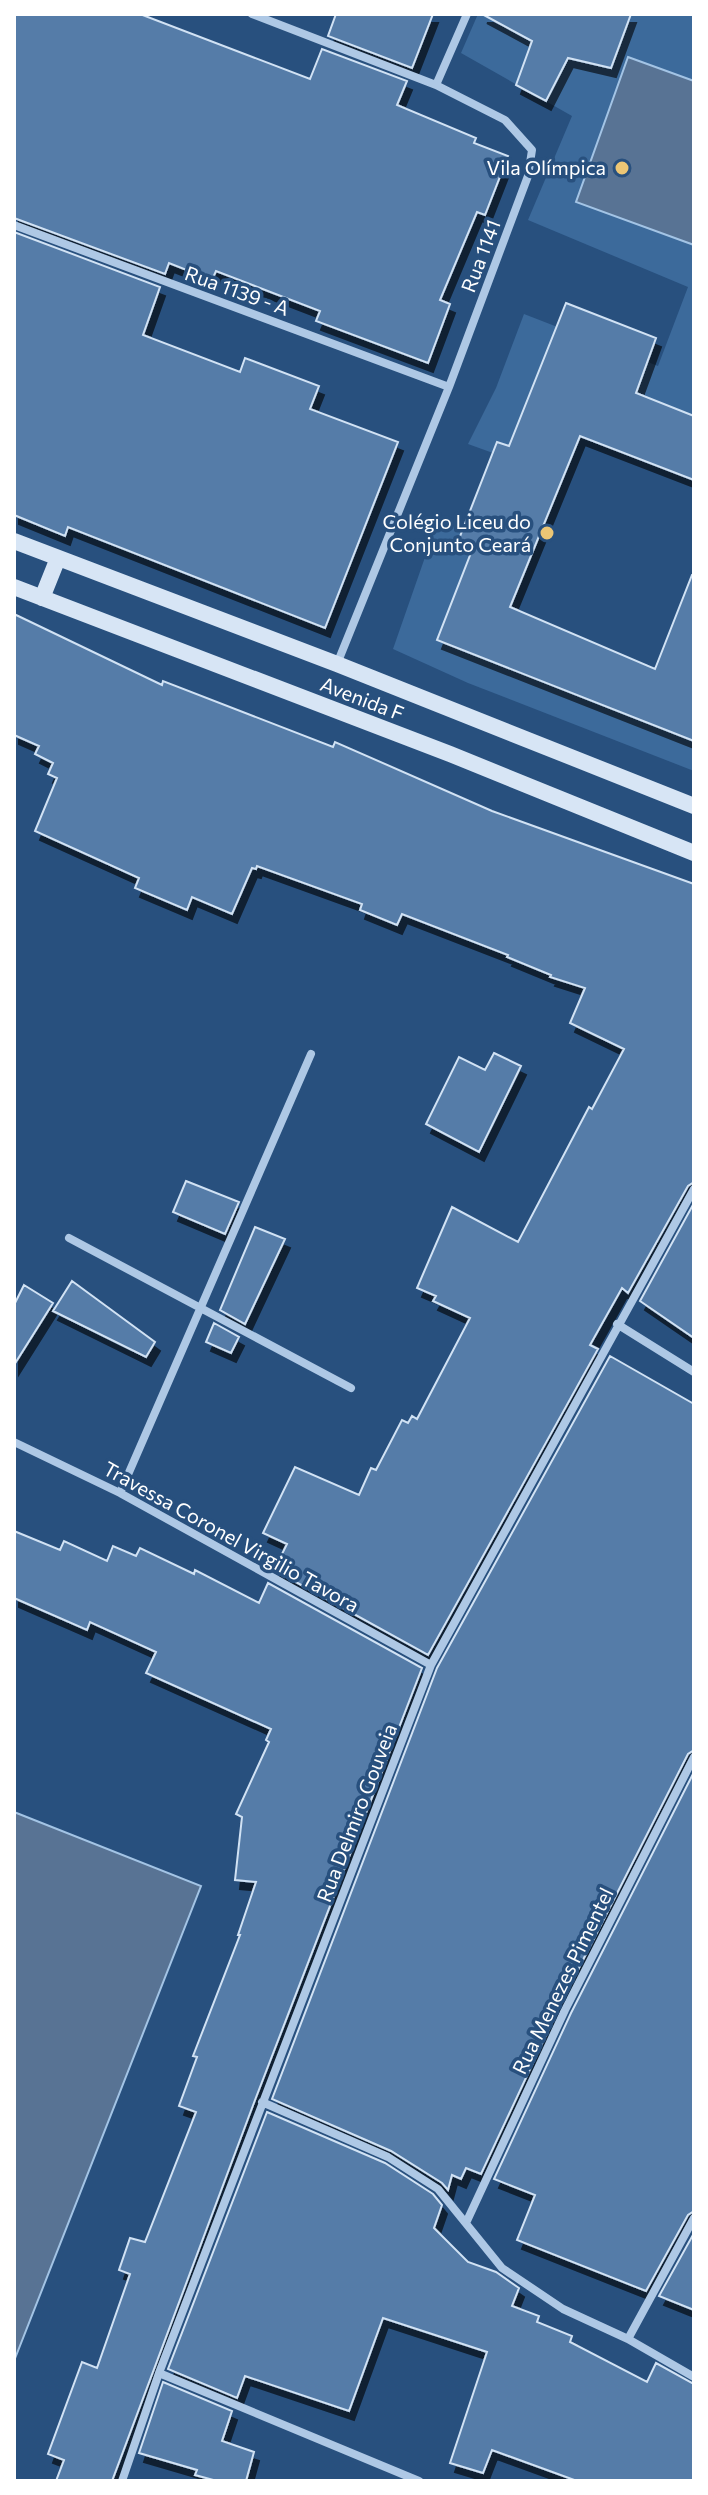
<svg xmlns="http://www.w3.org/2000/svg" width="708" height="2495" viewBox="0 0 708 2495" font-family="Commissioner,sans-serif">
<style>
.green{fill:#3c6a9b}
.water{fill:#587394;stroke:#a3c4e5;stroke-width:2}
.building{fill:#557ca8;stroke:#d1e2f4;stroke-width:2;filter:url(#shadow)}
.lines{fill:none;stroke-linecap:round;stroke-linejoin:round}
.street{stroke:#aec8e5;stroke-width:8}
.secondary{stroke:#d7e5f5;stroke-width:16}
.poi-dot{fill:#ecc675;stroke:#28507e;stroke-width:3}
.labels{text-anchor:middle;stroke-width:7;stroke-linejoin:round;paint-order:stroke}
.poi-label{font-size:20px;fill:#fff;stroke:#28507e;text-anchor:end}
.street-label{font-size:20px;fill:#fff;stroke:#28507e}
</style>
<defs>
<filter id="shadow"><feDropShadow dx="5" dy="9" stdDeviation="0" flood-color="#0009"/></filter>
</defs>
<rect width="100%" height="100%" fill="#28507e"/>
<path class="green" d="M478,14H694V416L544,357L509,446L498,442L493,453L468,444L496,388L524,314L658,366L688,287L528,220L572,116L461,53Z
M438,520L463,530L459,539L474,545L437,640L694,741V771L468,683L393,649Z"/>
<path class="water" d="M628,57L694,81V245L576,202Z
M14,1812L201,1886L14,2361Z"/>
<path class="building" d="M14,14H140L310,79L322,49L407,81L397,105L476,138L474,143L508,156L485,215L477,212L440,300L450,304L428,363L316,321L320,311L216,271L212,280L169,263L165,274L14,218Z
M336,14H433L412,68L328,36Z
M482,14H631L611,68L568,58L546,101L516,85L532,41Z
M14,232L160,287L143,335L240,372L245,358L319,386L310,409L398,442L325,628L68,527L65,536L14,515Z
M566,303L656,338L636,393L694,416V480L580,436L510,607L655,669L692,575H694V741L437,640L474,545L459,539L497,442L509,446Z
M14,614L162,685L163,681L333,747L335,742L492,811L694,884V1182L688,1186L628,1293L622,1288L590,1345L598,1349L428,1655L274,1570L287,1544L263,1533L295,1467L359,1495L371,1468L376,1470L402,1420L408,1423L412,1416L417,1419L470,1318L433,1301L436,1296L417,1288L452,1207L518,1242L589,1107L592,1109L624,1049L570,1023L585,988L550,977L551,975L507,957L508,955L402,914L397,925L360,910L362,904L257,866L256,869L252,868L232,914L192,897L187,910L135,888L139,878L35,831L57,778L48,774L53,763L35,754L39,746L14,735Z
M494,1053L521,1066L479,1152L426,1124L459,1057L485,1070Z
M186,1181L239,1202L225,1234L173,1212Z
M694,1203V1338L640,1301Z
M255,1227L285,1239L245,1324L220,1310Z
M72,1281L155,1342L146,1357L53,1311Z
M24,1285L53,1303L14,1365V1305Z
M214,1323L239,1337L231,1353L206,1342Z
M610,1356L694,1404V1750L688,1754L559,2007L481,2174L466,2168L461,2179L452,2175L448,2190L442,2183L391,2151L272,2099L437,1668Z
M14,1531L60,1550L64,1541L107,1561L113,1546L136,1556L140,1548L194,1574L195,1570L259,1603L268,1583L422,1668L255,2100L112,2481H56L64,2460L48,2454L82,2362L97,2368L130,2274L119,2270L130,2238L145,2242L196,2112L179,2106L197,2057L193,2056L240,1935H238L256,1882L235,1880L242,1817L236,1814L269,1742L266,1740L271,1729L146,1673L156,1652L90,1622L87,1630L14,1598Z
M694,1772V2211L688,2215L646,2291L517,2240L535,2195L494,2179L571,2013Z
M267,2112L385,2163L433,2194L442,2205L434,2228L468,2262L496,2272L519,2288L512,2306L539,2316L537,2322L572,2336L570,2342L647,2382L656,2363L694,2384V2481H577L492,2450L483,2473L450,2463L487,2352L383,2318L349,2411L245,2376L237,2398L168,2369Z
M694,2233V2310L659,2296Z
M163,2382L232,2411L222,2441L254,2452L246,2481H217L195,2475L197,2470L139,2453Z"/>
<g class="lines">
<path class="street" d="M252,14L436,85L505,120L532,150L528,176L449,387L337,664
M436,85L467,14
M14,225L449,387
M69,1238L351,1388
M617,1324L694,1372
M14,1442L120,1493L431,1665
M120,1493L311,1054
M262,2102L388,2157L438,2189L502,2268L563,2309L628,2339L694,2377
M466,2223L565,2010L694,1757
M628,2339L694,2218
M159,2373L419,2481
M122,2481L159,2373L431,1665L694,1189"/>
<path class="secondary" d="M14,541L337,664L694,806
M14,587L450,754L694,853
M42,598L58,558"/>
</g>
<g class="poi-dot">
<circle cx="622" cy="168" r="8"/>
<circle cx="547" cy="533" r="8"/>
</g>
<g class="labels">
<g class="poi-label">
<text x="606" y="175">Vila Olímpica</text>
<text x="531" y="529">Colégio Liceu do<tspan x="531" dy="23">Conjunto Ceará</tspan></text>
</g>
<g class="street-label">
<text transform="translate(481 256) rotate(-69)" y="7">Rua 1141</text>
<text transform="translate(237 291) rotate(20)" y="7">Rua 1139 - A</text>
<text transform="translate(362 699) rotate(21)" y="7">Avenida F</text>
<text transform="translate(231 1537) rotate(29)" y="7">Travessa Coronel Virgilio Tavora</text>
<text transform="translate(357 1813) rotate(-69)" y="7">Rua Delmiro Gouveia</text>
<text transform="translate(563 1981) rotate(-64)" y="7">Rua Menezes Pimentel</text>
</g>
</g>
<rect width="708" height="2495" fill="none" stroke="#ffffff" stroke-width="32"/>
</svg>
